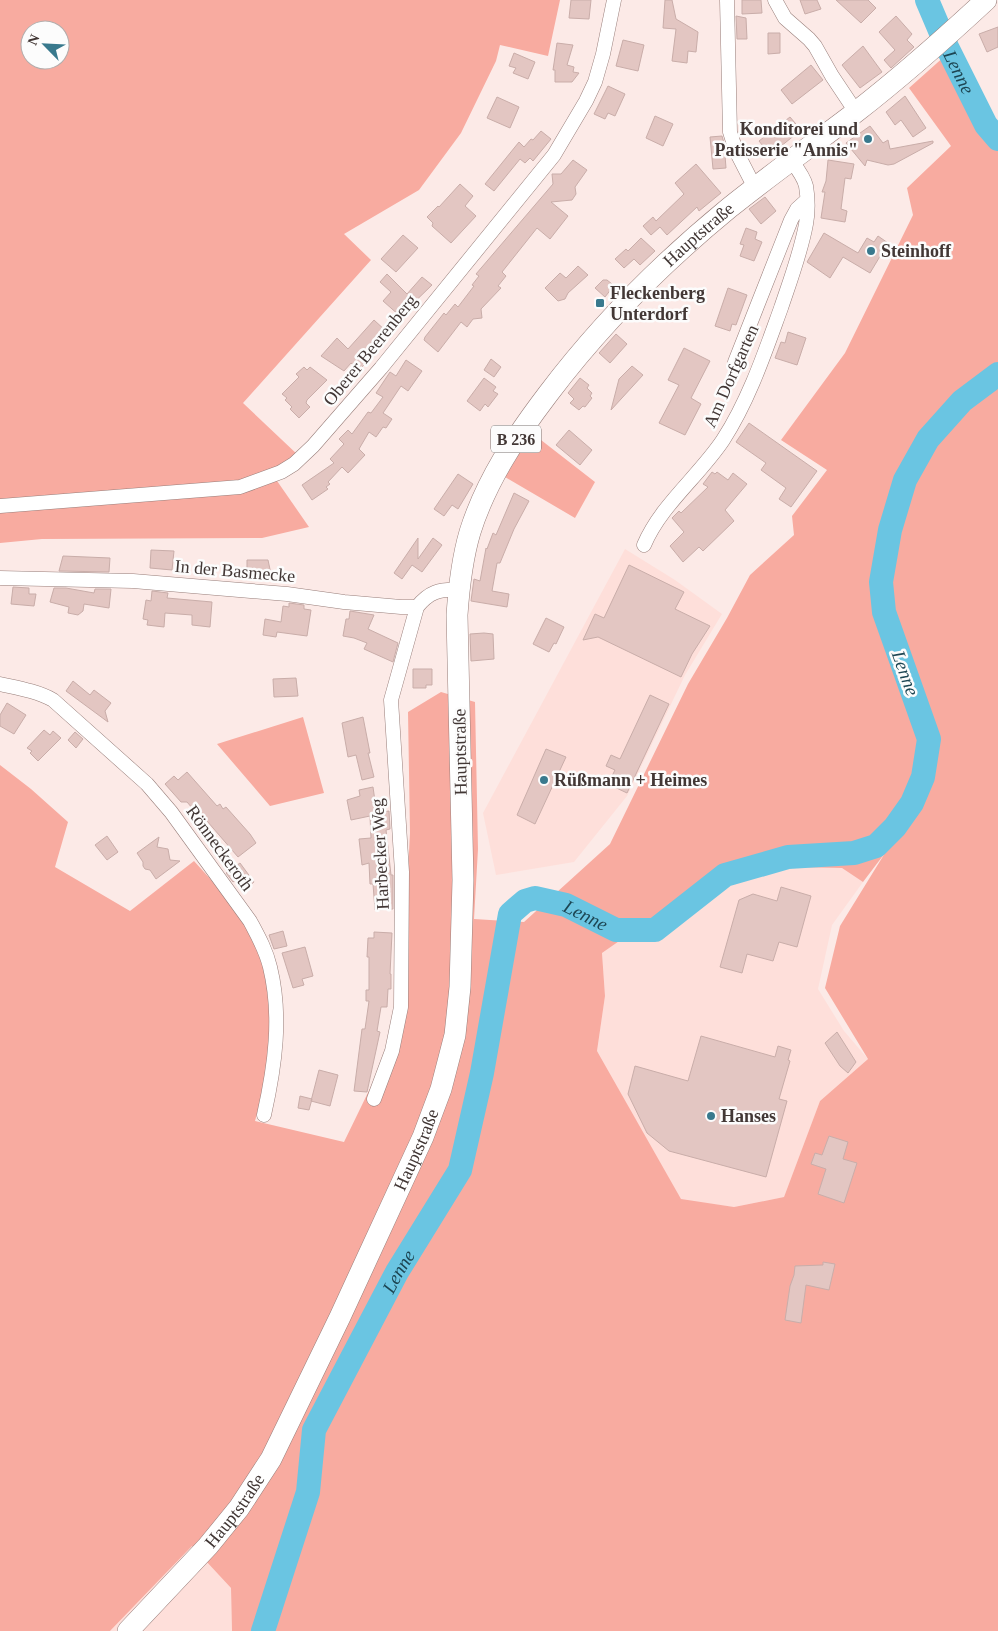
<svg xmlns="http://www.w3.org/2000/svg" width="998" height="1631" viewBox="0 0 998 1631" font-family="Georgia,serif">
<style>
.built{fill:#fedfda}
.green{fill:#f8aba0;fill-rule:evenodd}
.lines{fill:none;stroke-linecap:round;stroke-linejoin:round}
.river{stroke:#6ac5e2;stroke-width:24}
.building{fill:#e3c6c2;stroke:#c9ada9}
.minor-casing{stroke:#987e7a;stroke-width:15}
.primary-casing{stroke:#987e7a;stroke-width:22}
.minor{stroke:#fff;stroke-width:14}
.primary{stroke:#fff;stroke-width:21}
.poi-dot{fill:#39798d;stroke:#fcfcfc;stroke-width:2}
.labels{text-anchor:middle;stroke-width:5;stroke-linejoin:round;paint-order:stroke}
.shield{fill:#fcfcfc;stroke:#7a7271;stroke-width:1}
.shield-label{font-size:16px;font-weight:bold;fill:#423735}
.poi-label{font-size:18px;font-weight:bold;fill:#423735;stroke:#fcfcfc;text-anchor:start}
.street-label{font-size:18px;fill:#423735;stroke:#fcfcfc}
.water-label{font-size:19px;font-style:italic;fill:#1d4653;stroke:#fcfcfc}
</style>
<rect width="100%" height="100%" fill="#fceae7"/>
<path class="built" d="M625,549L675,580L722,614L685,675L627,796L574,862L496,875L483,813Z
M727,866L842,868L863,882L832,925L818,989L844,1031L868,1059L820,1101L784,1197L734,1207L681,1200L597,1051L605,996L602,953Z
M192,1546L231,1588L232,1631H110Z"/>
<path class="green" d="M0,0H560L548,56L500,45L496,61L461,133L419,190L344,234L371,260L243,403L299,456L275,478L309,527L262,538L42,539L0,543ZM30,30H60V60H30Z
M946,55L979,126L998,149V1631H232L231,1588L192,1546L110,1631H0V765L31,789L68,822L55,867L130,911L194,861L232,903L268,966L274,1013L270,1065L255,1121L344,1142L377,1074L401,1007L410,833L408,712L441,692L475,702L478,849L474,919L524,922L610,844L688,684L727,618L750,575L794,535L792,516L827,470L781,440L845,353L913,215L907,188L951,146L909,88ZM885,853L840,926L825,988L868,1059L820,1101L784,1197L734,1207L681,1199L597,1051L605,996L602,953L727,866L842,868L863,882Z
M532,433L595,482L575,518L505,477Z
M303,717L324,793L270,806L217,744Z"/>
<g class="lines">
<g class="river">
<path id="s1" d="M927,0L947,47L986,125L998,139"/>
<path id="s2" d="M263,1631L308,1492L314,1430L397,1272L460,1170L482,1073L510,914L525,901L535,898L566,905L616,930H655L725,875L788,857L854,853L876,846L895,827L912,803L923,777L929,739L884,612L881,582L890,530L905,480L928,439L962,401L998,374"/>
</g>
</g>
<path class="building" d="M571,0H591L589,19L569,18Z
M665,0H672L676,19L698,32L696,52L688,51L687,63L672,61L676,29L663,28Z
M742,0H761L762,13L742,14Z
M800,0H817L821,9L805,14Z
M836,0H868L876,8L861,23Z
M736,16L746,18L747,39H737Z
M896,16L912,34L907,40L914,47L891,68L884,60L895,50L879,32Z
M998,27V47L987,52L979,34Z
M768,33H780V53L768,54Z
M623,40L644,45L638,71L616,66Z
M557,43L573,45L567,65L574,67L573,72L579,73L572,82H555V70H553Z
M863,46L882,72L860,88L842,65Z
M514,53L535,62L528,79L513,73L516,68L509,66Z
M811,65L823,80L792,104L781,90Z
M608,86L625,94L615,116L608,113L605,119L594,114Z
M905,96L926,128L913,137L901,120L895,125L886,112Z
M497,97L519,107L510,128L487,118Z
M655,116L673,124L663,146L646,138Z
M790,117L801,130L770,155L759,141Z
M870,126L883,143L888,140L890,149L933,141V143L894,164L888,165L867,160L865,166L846,143Z
M541,131L551,139L533,161L530,158L525,163L520,159L494,191L485,184L519,142L524,147L531,139L533,140Z
M722,136L724,143L726,168L713,169L710,137Z
M573,160L587,170L575,187L576,194L572,200L551,202L568,216L550,239L537,228L502,272L506,276L498,286L501,288L481,309L482,318L473,319L467,327L461,322L438,352L424,340L425,337L444,313L446,315L455,304L458,307L474,286L472,285L479,276L476,274L553,184L552,174H561Z
M828,160L854,164L851,179L845,178L841,209L847,211L845,222L821,218L825,192H822L826,181Z
M696,164L721,193L699,211L697,207L667,235L660,227L651,235L643,226L653,217L656,221L684,194L675,183Z
M460,184L473,196L465,206L476,216L451,243L432,226L433,223L427,217L438,206L439,207Z
M765,197L776,211L761,224L749,209Z
M746,228L757,232L755,239L762,242L754,261L740,256L744,245L740,244Z
M824,233L858,253L867,238L874,242L878,236L888,243L870,273L843,257L830,278L807,262Z
M403,235L418,248L396,272L381,259Z
M641,238L655,251L640,265L634,259L624,268L615,259L626,249L628,251Z
M578,266L588,275L568,293L565,299L558,301L545,288L560,273L566,278Z
M387,274L407,294L422,277L432,285L400,316L383,301L391,292L380,282Z
M603,280H607L612,284V288L605,297L595,288Z
M728,288L747,295L736,325L732,324L730,331L715,326Z
M374,320L387,332L365,357L369,360L359,370L351,363L344,371L321,356L337,338L348,349Z
M788,332L806,338L797,365L775,358L781,342L785,343Z
M616,334L627,344L610,363L599,353Z
M684,348L710,361L691,398L701,404L685,435L659,423L679,385L668,380Z
M491,359L501,367L494,377L484,370Z
M406,360L422,371L408,391L401,386L383,413L392,419L386,428L383,427L376,437L369,432L359,449L365,455L348,473L342,467L328,482L330,484L326,487L328,489L312,500L302,485L334,463L330,459L344,444L339,439L348,430L352,434L368,412L371,413L383,397L376,393L390,372L396,376Z
M632,366L643,375L611,410L619,379Z
M304,367L307,370L310,367L327,380L307,400L306,403L310,407L299,418L290,409L292,407L285,400L287,398L282,394L299,377L296,374Z
M484,378L496,387L493,391L498,394L488,407L485,404L480,411L467,401Z
M580,378L589,385L587,388L592,393L590,396L592,398L585,407L583,406L579,410L570,403L574,399L568,393Z
M749,423L817,471L791,507L779,499L786,488L761,470L766,463L736,442Z
M569,430L592,450L580,465L556,445Z
M712,472L715,474L717,472L728,480L733,473L747,484L725,510L734,521L703,551L699,547L683,562L670,546L684,532L672,518L679,511L681,513L708,487L703,484Z
M458,474L473,484L458,509L452,505L444,516L434,509Z
M514,493L529,501L514,529L500,563H497L492,591L509,594L507,607L471,601L474,579L480,581L486,548L487,549L493,533L496,535Z
M418,538V559L433,538L442,545L422,572L412,565L402,579L394,573Z
M151,550L174,551L172,570L150,568Z
M63,556L110,558L109,572L59,571Z
M247,560H268L271,574H247Z
M629,565L684,592L675,609L710,626L692,654L681,677L598,637L583,640L595,614L604,618Z
M13,587L29,588V594H36L34,606L11,604Z
M54,588H66L94,593L95,589H111L109,608L84,604L83,611L78,615L68,613L69,607L50,602Z
M152,591L168,593L167,598L212,602L210,627L192,625V615L165,613L164,627L147,625L148,620L143,619L146,600L151,601Z
M289,603L304,605V609L311,610L307,636L277,632L276,637L263,635L265,619L281,622L283,606L289,607Z
M350,611L374,615L368,629L398,643L393,662L364,649L367,643L354,638L343,636L346,619H349Z
M546,618L564,627L556,644L554,643L549,652L533,644Z
M484,633L493,634L494,659L471,661L470,634Z
M413,669H432V685H426V688H413Z
M296,678L298,696L274,697L273,679Z
M73,681L90,695L94,690L111,703L105,711L108,722L66,691Z
M650,695L669,704L627,793L608,784L615,770L606,766L611,755L620,759Z
M7,703L26,715L14,734L0,726V715Z
M363,717L370,753H368L374,777L362,780L356,755L348,757L342,723Z
M44,730L50,735L53,731L61,738L38,761L30,753L32,751L27,748Z
M75,732L83,739L76,748L68,740Z
M546,749L566,757L535,824L517,815Z
M187,772L217,806L220,804L223,809L226,807L250,834L256,843L238,857L207,821L205,823L187,802H181L165,784L174,776L178,780Z
M373,787L375,801L380,800L382,812L389,811L390,829L386,830L391,875H393V909L375,910L373,884H370L369,863L362,865L359,839L371,838L370,816L351,820L347,800L360,796L359,790Z
M107,836L118,852L107,860L95,845Z
M159,837L157,847L168,849L170,860L180,861L156,879L150,870L145,869L143,866V862L137,853Z
M240,863L254,882L245,889L237,879L233,882L226,873Z
M781,887L811,896L797,947L779,942L773,961L747,954L742,973L720,967L739,900L753,894L777,901Z
M283,931L287,946L274,949L269,935Z
M374,932L392,933L390,974H391V989H388L387,1007H381L377,1031L380,1032L367,1092L354,1091L362,1029H365L369,1001H366V990H369V957H367L368,938H374Z
M305,947L313,976L302,979L304,985L293,988L282,953Z
M837,1032L856,1062L848,1073L840,1066L825,1043Z
M701,1036L775,1057L778,1046L791,1050L788,1060L790,1061L779,1099L787,1101L766,1177L669,1151L647,1133L628,1094L635,1066L688,1081Z
M319,1070L338,1075L330,1106L311,1101Z
M300,1096L312,1099L309,1110L298,1108Z
M829,1136L848,1142L843,1159L857,1163L844,1203L818,1194L826,1169L811,1164L815,1153L822,1155Z
M823,1262L835,1264L829,1290L806,1285L801,1323L785,1320L790,1286L794,1275L795,1266L823,1265Z"/>
<g class="lines">
<defs>
<path id="minor" d="M727,0L730,132L736,151L755,188
M775,0L785,18L809,39L815,46L832,76L856,112
M735,362L791,220L797,209L807,200
M0,506L240,487L281,472L294,464L313,446L381,368L554,155L586,101L595,82L603,54L614,0
M644,545C661,505 699,476 723,440C749,400 765,352 781,308C790,281 801,252 806,224C808,213 808,198 806,186C804,177 797,168 791,160
M0,578L133,581L287,594L344,602L401,607H417
M0,684C18,688 37,691 53,700L147,784L171,812L250,921C258,936 266,950 270,967C282,1016 275,1066 264,1115
M374,1099L392,1051L401,1007L402,872L391,700L417,607C429,592 439,589 459,590"/>
<g id="primary">
<path id="s3" d="M128,1631L208,1546L239,1508L271,1459L340,1317L423,1137L441,1089L455,1035L460,987L463,880L457,615C459,586 462,559 470,532C486,481 516,436 548,394C600,325 662,263 729,208C770,175 814,144 856,112C901,77 944,39 986,0"/>
</g>
</defs>
<use href="#minor" class="minor-casing"/>
<use href="#primary" class="primary-casing"/>
<use href="#minor" class="minor"/>
<use href="#primary" class="primary"/>
</g>
<g class="poi-dot">
<circle cx="868" cy="139" r="5"/>
<circle cx="871" cy="251" r="5"/>
<rect x="595" y="298" width="10" height="10" rx="2.5"/>
<circle cx="544" cy="780" r="5"/>
<circle cx="711" cy="1116" r="5"/>
</g>
<g class="labels">
<rect class="shield" x="491" y="425.5" width="50" height="27" rx="4"/>
<g class="shield-label">
<text x="516" y="445">B 236</text>
</g>
<g class="poi-label">
<text x="858" y="135" text-anchor="end">Konditorei und<tspan x="858" dy="21">Patisserie "Annis"</tspan></text>
<text x="881" y="257">Steinhoff</text>
<text x="610" y="299">Fleckenberg<tspan x="610" dy="21">Unterdorf</tspan></text>
<text x="554" y="786">Rüßmann + Heimes</text>
<text x="721" y="1122">Hanses</text>
</g>
<g class="street-label">
<text dy="6" stroke="none"><textPath href="#s3" startOffset="1571">Hauptstraße</textPath></text>
<text transform="translate(370 350) rotate(-51)" y="6">Oberer Beerenberg</text>
<text transform="translate(731 376) rotate(-66)" y="6">Am Dorfgarten</text>
<text transform="translate(235 571) rotate(5)" y="6">In der Basmecke</text>
<text transform="translate(460 752) rotate(-91)" y="6">Hauptstraße</text>
<text transform="translate(220 848) rotate(54)" y="6">Rönneckeroth</text>
<text transform="translate(380 854) rotate(-93)" y="6">Harbecker Weg</text>
<text dy="6" stroke="none"><textPath href="#s3" startOffset="566">Hauptstraße</textPath></text>
<text dy="6" stroke="none"><textPath href="#s3" startOffset="161">Hauptstraße</textPath></text>
</g>
<g class="water-label">
<text dy="7" stroke="none"><textPath href="#s1" startOffset="79">Lenne</textPath></text>
<text transform="translate(906 673) rotate(70)" y="7">Lenne</text>
<text dy="7" stroke="none"><textPath href="#s2" startOffset="852">Lenne</textPath></text>
<text dy="7" stroke="none"><textPath href="#s2" startOffset="388">Lenne</textPath></text>
</g>
</g>
<g transform="translate(45 45) rotate(294)"><circle r="24" fill="#fcfcfc" stroke="#b2adac"/>
<path d="M0-4L9 19L0 12L-9 19Z" fill="#39798d"/>
<text y="-8" font-size="14" font-weight="bold" text-anchor="middle" fill="#423735">N</text>
</g>
</svg>
